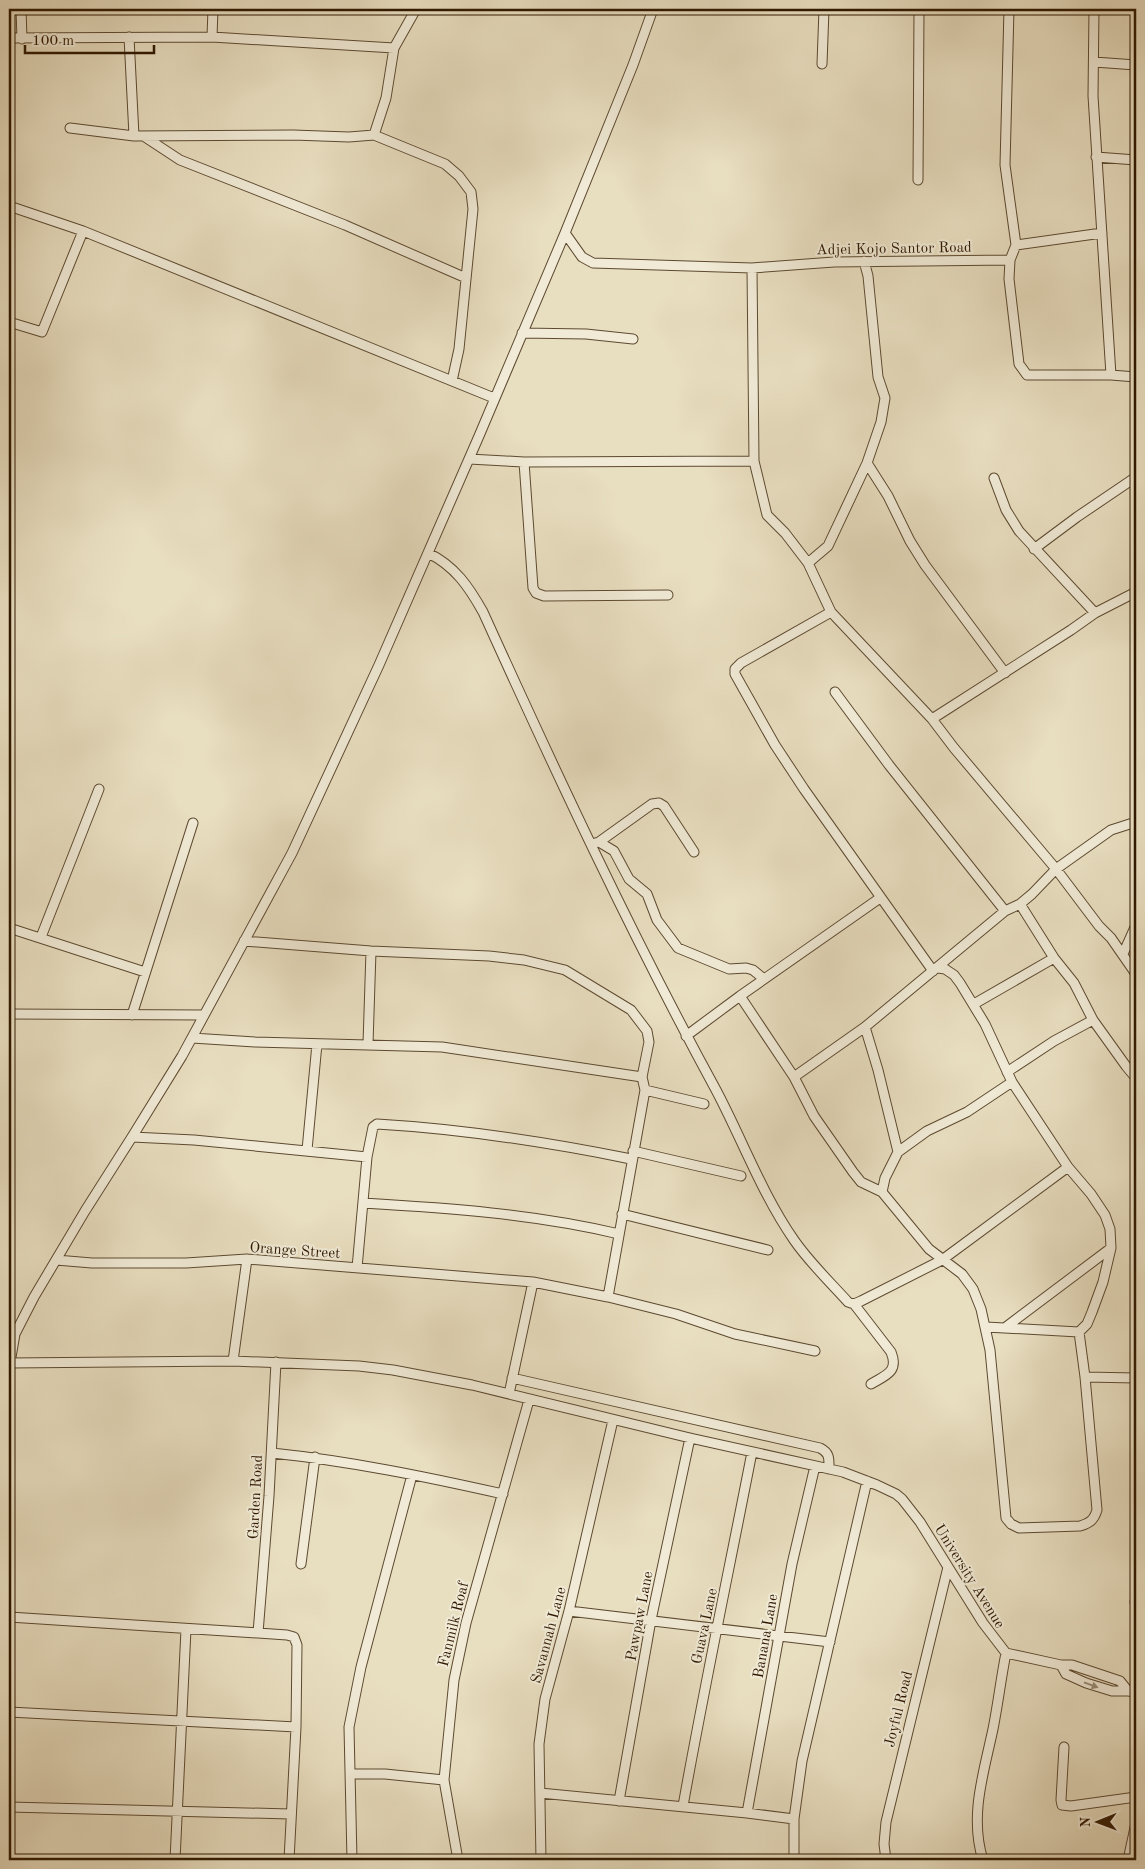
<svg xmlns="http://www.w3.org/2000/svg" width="1145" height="1869" viewBox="0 0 1145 1869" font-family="'Old Standard TT',serif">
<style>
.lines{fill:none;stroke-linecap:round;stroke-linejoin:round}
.minor-casing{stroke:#5d4a30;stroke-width:11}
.minor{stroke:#f0ead6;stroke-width:9}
.oneway{fill:#998c76}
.labels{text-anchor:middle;stroke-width:4;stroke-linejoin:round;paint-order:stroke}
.street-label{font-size:15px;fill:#2f1800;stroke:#f0ead6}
</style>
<rect width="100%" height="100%" fill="#e8dec0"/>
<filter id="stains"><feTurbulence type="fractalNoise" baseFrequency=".004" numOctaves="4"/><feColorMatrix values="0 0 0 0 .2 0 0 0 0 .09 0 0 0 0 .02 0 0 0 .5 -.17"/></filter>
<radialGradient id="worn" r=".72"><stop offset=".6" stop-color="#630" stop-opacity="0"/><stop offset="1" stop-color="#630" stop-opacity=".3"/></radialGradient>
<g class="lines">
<defs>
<path id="minor" d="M21,9L22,39
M1009,9L1005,165L1016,245L1010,260L1009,279L1019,364L1027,375H1111L1136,377
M1094,9L1093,96L1111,375
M129,37L134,136
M212,37L213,9
M9,38L212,37L394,48
M1094,62L1136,65
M822,64L824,9
M70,128L134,136L293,135L349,137L374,135L445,164L459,176L471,192L473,209L459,349L452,381
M374,135L386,98L394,48L416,9
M145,137L180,160L345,225L466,278
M1096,157L1136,160
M918,180L919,9
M9,206L83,231L494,398
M565,233L582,257L593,263L752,268L834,262L1010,260
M1016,245L1102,233
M752,268L754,461L767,515L785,533L808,563L831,612L932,719L954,748L1056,869L1099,926L1111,938L1136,974
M9,322L42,332L83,231
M522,333L586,334L633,339
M469,459L524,462L754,461
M524,462L533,588L536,593L544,596L668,595
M867,463L888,496L910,541L925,565L1005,673
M994,478L1006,510L1019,531L1095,613
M1034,549L1077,517L1136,477
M428,553C455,566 469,587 483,612C556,773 631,934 716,1090C742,1139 762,1194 794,1240C809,1262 830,1282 848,1302L854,1304L861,1301L942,1260L1068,1167
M808,563L828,546L867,463L881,422L885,398L878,377L868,276L864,261
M831,612L741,663L735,669V674L775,745L804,789L933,971
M835,692L889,765L1005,911
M932,719L1071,630L1095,613L1136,592
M599,842L614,851L629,879L647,894L657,920L678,948L729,969L746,968L753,970L764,979
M595,843L599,842L652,804L659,803L664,806L694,852
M1020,904L1054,958L1074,983L1093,1020L1126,1066L1136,1078
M9,928L145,972
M41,937L99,789
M244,941L371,951L489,956L524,960L565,970L631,1010L647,1031L649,1042L642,1077
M1123,954L1136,925
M938,968L945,969L954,975L960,983L985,1024L1012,1082L1068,1167L1091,1194L1105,1215L1110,1229L1111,1248L1103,1282L1092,1312L1087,1324L1079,1332L986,1327
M740,996L794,1077L814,1116L853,1172L861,1182L882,1192L929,1249L962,1274L973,1289L981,1309L990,1350L1006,1518L1011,1524L1019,1528L1080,1526C1090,1523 1094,1520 1097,1510L1085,1377L1079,1332
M974,1004L1054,958
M9,1014L204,1015
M132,1015L193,823
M865,1027L878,1070L898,1152
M686,1036L740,996L880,898
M192,1038L255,1042L442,1047L642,1077L645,1090L608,1297
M368,1044L371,951
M1007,1072L1054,1041L1093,1020
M794,1077L865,1027L1005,911L1020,904L1032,894L1056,869L1111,830L1136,822
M645,1090L704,1104
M132,1137L194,1140L367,1157L373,1127L377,1124C463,1129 547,1142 631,1159
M307,1150L317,1044
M633,1151L741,1176
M882,1192L885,1178L898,1152L927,1131L967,1112L1012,1082
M363,1203C448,1208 535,1214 619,1234
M622,1214L768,1250
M56,1260L92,1263H186L247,1259L533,1282L608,1297L676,1314L735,1334L815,1351
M357,1268L367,1157
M854,1304L891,1352C899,1372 886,1375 871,1384
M1006,1327L1111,1248
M233,1361L247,1259
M9,1363L233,1361L359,1366L393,1370L472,1385L690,1438L843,1472L877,1485L896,1494L902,1499L920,1522L983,1623L1006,1653L1061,1665H1072L1120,1681L1128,1691
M10,1363L15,1334L34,1297L85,1211L132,1137L182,1056L292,853L379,665L479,436L565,233L633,65L653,9
M1085,1377L1136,1378
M512,1378L820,1448C830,1453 829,1459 829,1469
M509,1394L533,1282
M272,1453C350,1461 427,1477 503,1494
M301,1564L315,1457
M1135,1602H1136
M569,1611L830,1642
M9,1617L258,1633L287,1635L294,1637L297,1645L296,1727L289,1860
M258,1633L269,1496L276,1362
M1061,1665L1066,1674L1086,1683L1112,1691H1128L1136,1692
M9,1712L296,1727
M1064,1747L1061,1800L1062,1805L1071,1806L1136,1797
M351,1774H385L444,1780
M540,1793L747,1813L794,1819
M619,1801L651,1620L690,1438
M683,1806C704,1688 729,1570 752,1452
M9,1807L290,1814
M747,1813L792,1564L815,1466
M175,1860L186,1629
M352,1860L349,1727L361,1667L412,1475
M458,1860L444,1780L454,1680L466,1623L529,1400
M541,1860L539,1744L545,1699L569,1611L613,1420
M794,1860V1819L802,1761L867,1481
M886,1860L884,1844L886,1822L948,1567
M983,1860C969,1816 984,1772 993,1729C998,1704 1001,1678 1006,1653
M1128,1860L1136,1823"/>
</defs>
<use href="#minor" class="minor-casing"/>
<use href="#minor" class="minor"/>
</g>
<defs><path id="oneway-solid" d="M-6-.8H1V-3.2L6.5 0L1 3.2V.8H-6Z" transform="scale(1.25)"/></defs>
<use class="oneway" href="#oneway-solid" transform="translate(1091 1685) rotate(20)"/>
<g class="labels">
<g class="street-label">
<text transform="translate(894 248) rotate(-1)" y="5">Adjei Kojo Santor Road</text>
<text transform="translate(295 1250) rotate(4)" y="5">Orange Street</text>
<text transform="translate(255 1497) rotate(-87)" y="5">Garden Road</text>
<text transform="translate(970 1576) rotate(58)" y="5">University Avenue</text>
<text transform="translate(639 1616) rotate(-79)" y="5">Pawpaw Lane</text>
<text transform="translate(453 1624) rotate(-76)" y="5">Fanmilk Roaf</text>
<text transform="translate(704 1626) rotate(-78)" y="5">Guava Lane</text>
<text transform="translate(548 1635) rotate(-75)" y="5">Savannah Lane</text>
<text transform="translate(765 1636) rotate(-80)" y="5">Banana Lane</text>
<text transform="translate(898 1709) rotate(-76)" y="5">Joyful Road</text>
</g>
</g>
<rect width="1145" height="1869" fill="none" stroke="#e8dec0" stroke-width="30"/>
<rect x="10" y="10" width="1125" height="1849" fill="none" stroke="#2f1800" stroke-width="2.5"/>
<rect x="15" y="15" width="1115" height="1839" fill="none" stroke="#2f1800"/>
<g transform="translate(1098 1822) rotate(269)" stroke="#f0ead6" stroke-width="4" paint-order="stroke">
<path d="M0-4L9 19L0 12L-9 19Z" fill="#2f1800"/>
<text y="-8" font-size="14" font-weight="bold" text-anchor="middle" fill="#2f1800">N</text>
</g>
<path d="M25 45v8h129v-8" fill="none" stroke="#2f1800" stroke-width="2.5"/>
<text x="32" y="45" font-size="15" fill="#2f1800" stroke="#f0ead6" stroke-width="4" paint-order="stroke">100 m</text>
<rect width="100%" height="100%" filter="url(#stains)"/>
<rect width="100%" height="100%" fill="url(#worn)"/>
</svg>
